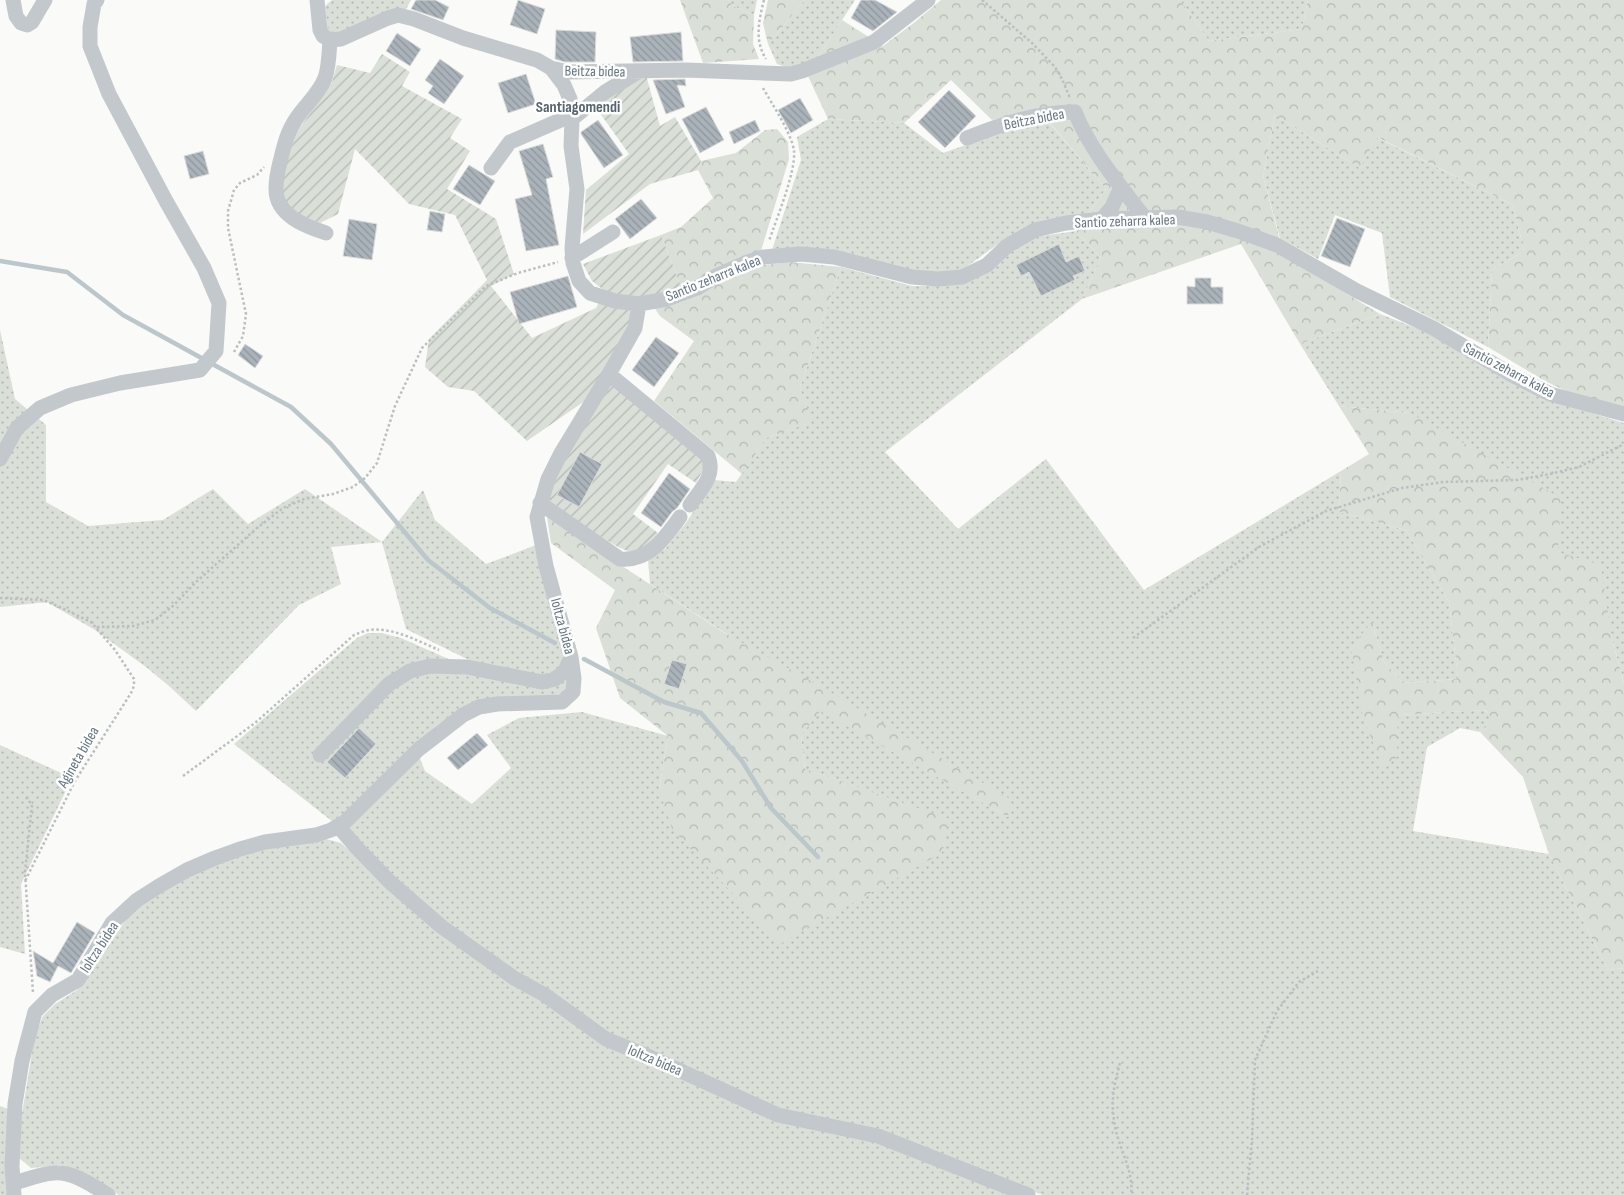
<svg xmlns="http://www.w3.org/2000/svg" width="1624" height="1195" viewBox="0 0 1624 1195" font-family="'Sofia Sans Condensed',sans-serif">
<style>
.grass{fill:url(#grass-dots)}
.forest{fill:url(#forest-crowns)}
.garden{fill:url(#garden-furrows)}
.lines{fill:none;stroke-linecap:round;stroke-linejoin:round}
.stream{stroke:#bbc7cb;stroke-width:4.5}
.building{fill:url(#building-back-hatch);stroke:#dcdcda}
.path{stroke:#bbbfc2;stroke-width:2.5;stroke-dasharray:2.5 2.5;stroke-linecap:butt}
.minor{stroke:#c3c8cc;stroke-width:15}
.labels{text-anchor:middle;stroke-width:5;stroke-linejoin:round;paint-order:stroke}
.street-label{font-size:15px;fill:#657683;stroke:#fff}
.neighbourhood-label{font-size:16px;font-weight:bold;fill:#57646e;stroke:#fff}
</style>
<defs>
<pattern id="grass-dots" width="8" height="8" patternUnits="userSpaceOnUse" patternTransform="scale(1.25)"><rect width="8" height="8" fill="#dadfd7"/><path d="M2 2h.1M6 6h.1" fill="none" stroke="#b4b9b4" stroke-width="1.8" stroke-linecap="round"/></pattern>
<pattern id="forest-crowns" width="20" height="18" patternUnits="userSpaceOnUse" patternTransform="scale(1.25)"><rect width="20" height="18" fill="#dadfd7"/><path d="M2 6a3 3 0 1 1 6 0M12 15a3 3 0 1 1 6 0" fill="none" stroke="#b4b9b4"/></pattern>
<pattern id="garden-furrows" width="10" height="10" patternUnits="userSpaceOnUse" patternTransform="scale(1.25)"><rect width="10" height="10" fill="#dadfd7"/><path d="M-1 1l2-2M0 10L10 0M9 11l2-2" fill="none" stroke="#b4b9b4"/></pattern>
<pattern id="building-back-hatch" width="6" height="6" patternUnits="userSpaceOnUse" patternTransform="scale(1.25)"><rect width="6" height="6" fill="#aab3b9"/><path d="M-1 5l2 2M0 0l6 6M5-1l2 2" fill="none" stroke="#8e969c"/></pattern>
</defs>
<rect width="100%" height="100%" fill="#fafaf8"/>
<path class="grass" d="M332,0H411L403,15L347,35L328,32L325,6Z
M728,0H757L754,15L733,6Z
M805,0H855L807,74L777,64L768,44Z
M1180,0H1308L1302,29L1209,41Z
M1275,115L1360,168L1376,137L1513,205L1524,251L1492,270L1488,347L1390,297L1382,233L1335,215L1318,259L1280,238L1263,176Z
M828,119L904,123L943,153L1005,131L1047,120L1106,189L1088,214L1008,237L962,270L938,274L772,250L801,160L797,137Z
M1076,231L1101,258L1082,299L885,452L958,529L1046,459L1144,590L1341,471L1339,512L1406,530L1449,602L1458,679L1403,683L1384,662L1372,622L1397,758V715L1484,710L1493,718L1480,732L1460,728L1427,747L1413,831L1549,854L1608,970L1624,968V1195H1043L987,1176L781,1111L606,1035L442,923L354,840L349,825L419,756L425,771L472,804L511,768L487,735L519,718L582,712L668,736L659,789L950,820L805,769L801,735L820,710L1008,817L650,584L648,559L665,549L686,523L714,480L736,482L766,438L811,422L800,388L841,267L912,286H943L968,281L998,265L1014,248L1035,237Z
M1380,314L1434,335L1553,401L1624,423V683L1611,635L1558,552L1410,413L1339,406L1300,344Z
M0,330L15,399L46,425V502L88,526L163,520L213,489L248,524L305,489L382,542L423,490L435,520L486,564L536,545L563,653C562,667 559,671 546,676L475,663L406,629L382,542L331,547L341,584L299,605L196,711L169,686L146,667L95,630L47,602L0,607Z
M368,633H381L401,638L451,660L470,671L569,676V687L563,694L460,710L436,726L352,809L333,822L234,744L357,638Z
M0,745L72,778L21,884L25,954L0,947Z
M326,839L341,843L448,940L516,985L783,1122L877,1140L1014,1195H119L88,1175L60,1165L31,1168L19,1158L21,1120L35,1035L43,1016L55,1004L77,990L134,908L201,870L254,850Z
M0,1106L8,1109L7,1195H0Z"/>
<path class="forest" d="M680,0H728L733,6L754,15L753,44L759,59L703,63Z
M768,0H805L768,44L763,23Z
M941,0H1180L1209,41L1302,29L1308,0H1624V411L1590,402L1545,381L1488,347L1492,270L1524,251L1513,205L1377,137L1360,168L1275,115L1263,176L1284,256L1380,314L1300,344L1241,244L1082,299L1101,258L1076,231L1106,189L1039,110L992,120L951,80L904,123L828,119L807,74L842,20L883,46L915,22Z
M777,129L788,142L789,159L760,254L765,265L790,262L841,267L800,388L812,422L766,438L742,474L654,401L694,341L660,316L647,297L681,287L661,235L681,227L713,198L698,170L701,161L736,153L765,130Z
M1339,406L1410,413L1561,498L1558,552L1601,565L1611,635L1624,683V968L1608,970L1549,854L1523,777L1480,732L1492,718L1485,710L1398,715L1397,758L1382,765L1363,718L1351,647L1372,622L1384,662L1403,683L1458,679L1449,602L1406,530L1339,512L1341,471L1369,454Z
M547,517L723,632L820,686L1010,799L1008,817L820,711L801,736L805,769L950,819L942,853L780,944L672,829L659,789L668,736L620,698L596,628L615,590L551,543Z"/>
<path class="garden" d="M382,54L410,72L402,86L462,119L450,138L470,151L447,189L496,219L514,274L491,286L532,338L596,308L605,291L592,281L583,264L661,235L681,287L647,297L631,321L589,398L527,441L474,391L448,387L425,367L429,339L487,280L455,215L409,204L355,149L338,214L320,223L296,213L287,205L282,194V177L293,137L332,82L337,65L370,73Z
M646,75L660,126L675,117L701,161L698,170L650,184L583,234L586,190L629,154L597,109L610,96Z
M611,381L704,461L703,470L696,483L668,464L633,514L658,533C651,541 644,550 634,552C620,554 561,509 548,499L560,466Z"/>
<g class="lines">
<path class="stream" d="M0,261L67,272L123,315L291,407L331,444L428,560L490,608L555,643
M584,659L664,702L701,713L742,761L771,808L818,857"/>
</g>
<path class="building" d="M416,0H435L449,7L443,20L411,9Z
M518,0L545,9L537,34L510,25Z
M861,0H875L897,12L873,31L851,18Z
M556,30L596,32L595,62H565L555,59Z
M681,32L683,61L633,62L630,37Z
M397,33L421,49L410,66L386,51Z
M440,59L464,76L444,104L428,93L433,86L425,80Z
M526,74L536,104L508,113L498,83Z
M685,79L686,86L677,85L685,107L666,114L653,80Z
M949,90L976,116L945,148L918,122Z
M800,98L813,120L791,133L778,110Z
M706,107L724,140L700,153L682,119Z
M598,120L623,155L604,168L581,134V132Z
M755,120L760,131L734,144L729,132Z
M543,144L553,177L546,179L559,245L526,251L515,199L532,195L519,151Z
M203,151L209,174L190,179L184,156Z
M469,165L495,181L480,205L453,189Z
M641,199L657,218L630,239L615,219Z
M430,211L445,214L442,232L427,230Z
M1337,218L1365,229L1350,267L1321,256Z
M349,219L377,224L372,260L343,256Z
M1059,244L1066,262L1079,256L1085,271L1073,276L1075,280L1041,296L1029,272L1021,276L1016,265Z
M568,276L577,307L519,324L510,292Z
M1195,278H1211V287H1223V304H1187V286L1195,287Z
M656,337L679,353L654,387L632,370Z
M245,344L263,356L255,368L238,355Z
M580,452L602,464L579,507L557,495Z
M669,473L690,489L677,508L672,512L661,527L641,513Z
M672,660L687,664L679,689L664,684Z
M359,728L376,744L345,778L327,762Z
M477,733L488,745L458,770L447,758Z
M77,922L95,933L71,973L58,966L50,982L37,976L33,951L53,963Z"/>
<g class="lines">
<path class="path" d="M764,0C759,20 754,40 766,59
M982,0L1032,43L1055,67L1062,79L1070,98
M763,88C772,104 792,134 794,151C796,172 776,220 769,241
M234,352L243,336L246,314L228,228V211L234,190L240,183L257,175L264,167
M0,598L43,600L62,608L91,622L115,650L134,679V686L131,693L75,781L25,881
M97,627L133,626L155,620L173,606L196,582L257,528L283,508L304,499L333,494L353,487L365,478L377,463L395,406L422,348L486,286L518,273L558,262
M1133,638L1259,547L1326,511L1402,488L1443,482L1517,480L1550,474L1579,467L1624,444
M183,776L255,723L354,635C359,633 364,631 369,630C393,627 418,641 439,650
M26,797L32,805L25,872L33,993
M1120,1063C1113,1089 1110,1104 1116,1131C1121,1152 1134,1173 1131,1195
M1247,1195L1252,1139L1255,1060L1277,1011L1299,982L1318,971"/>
<path class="minor" d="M13,0L16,16L21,23L27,25L32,22L45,0
M317,0L320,30L323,36L330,40L341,39L388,18L398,15L414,19L463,38L537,60L551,68L564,85L570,99L572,119L571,146L577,189L572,248L573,263L579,281L590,293L615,301L639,304L667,299L697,288L718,275L745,263L764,257L801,254L834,257L912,277L938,279L962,277L987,265L1007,246L1035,230L1066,223L1102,219L1178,217L1207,222L1238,231L1277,245L1357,291L1433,328L1512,375L1550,394L1624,414
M551,68L568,72L686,70L791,74L802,71L874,42L928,0
M572,119L605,92L638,72
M967,138C1002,124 1037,112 1075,112C1090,150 1119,184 1144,217
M491,168L510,142L572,115
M1102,219L1112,207L1121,187
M326,233C305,226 275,215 276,188C276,179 278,170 280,162C284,146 287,132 296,119C305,105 319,94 325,78C329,67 329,52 330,40
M572,258L613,232
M609,374L708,456C716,476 701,489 690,505
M0,459L17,428L40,408L71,395L120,383L200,370L216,351L219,303L204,268L166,201L109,94L90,46V27L94,4L97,0
M540,503L620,559C649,562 665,538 680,517
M320,755L389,684L410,671L430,666L467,667L542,682L555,679L565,671L571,657
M338,826L357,848L390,882L442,927L514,978L545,995L606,1039L650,1057L778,1115L878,1136L1028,1195
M14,1183C26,1180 40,1174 53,1173C72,1171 92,1185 108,1195
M14,1195L12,1166L15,1104L22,1061L35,1012L52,995L78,980L112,923L137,900L159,886L187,870L215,858L240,849L265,842L316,835L331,830L345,822L419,749L463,715L479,707L497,704L562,702L573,692L574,678L571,657L546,566L537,517L548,479L560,455L609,374L635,328L639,304"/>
</g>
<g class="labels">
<g class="street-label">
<text transform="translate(595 71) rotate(1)" y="5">Beitza bidea</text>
<text transform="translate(1034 119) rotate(-11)" y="5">Beitza bidea</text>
<text transform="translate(1125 221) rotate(-2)" y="5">Santio zeharra kalea</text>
<text transform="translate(713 278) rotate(-22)" y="5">Santio zeharra kalea</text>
<text transform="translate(1509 370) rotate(28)" y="5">Santio zeharra kalea</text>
<text transform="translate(563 626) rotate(75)" y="5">Ioltza bidea</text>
<text transform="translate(78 757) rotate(-60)" y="5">Agineta bidea</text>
<text transform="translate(99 947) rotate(-57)" y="5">Ioltza bidea</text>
<text transform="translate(655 1060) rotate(23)" y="5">Ioltza bidea</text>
</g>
<g class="neighbourhood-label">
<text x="578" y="112">Santiagomendi</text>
</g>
</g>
</svg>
